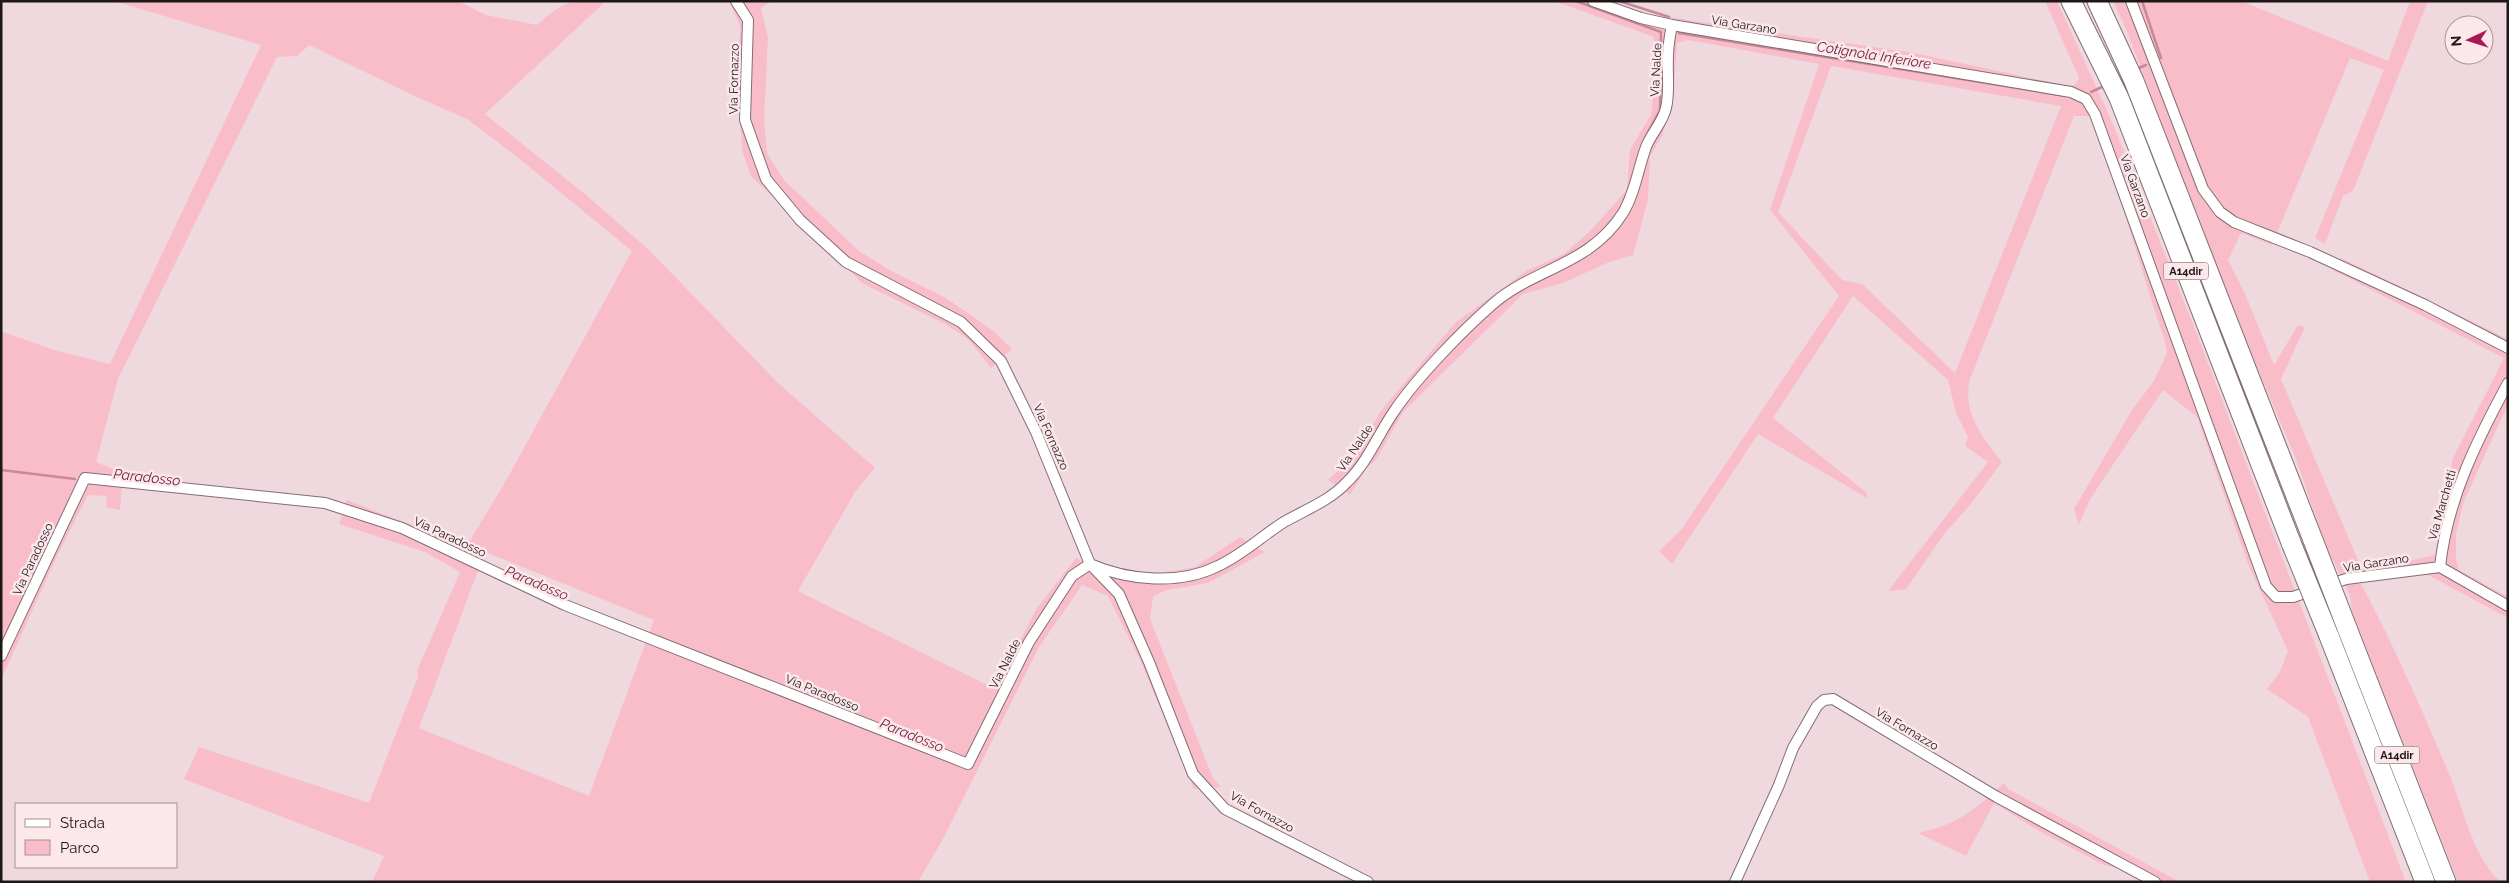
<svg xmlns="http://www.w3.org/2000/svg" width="2509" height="883" viewBox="0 0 2509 883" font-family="Raleway,sans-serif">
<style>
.green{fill:#f9bdca;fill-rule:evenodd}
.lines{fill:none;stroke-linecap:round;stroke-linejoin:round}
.stream{stroke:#c88997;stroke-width:2.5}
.street-casing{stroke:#816e72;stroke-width:12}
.highway-casing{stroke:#816e72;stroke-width:21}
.street{stroke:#fff;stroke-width:10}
.highway{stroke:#fff;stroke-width:19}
.highway-bridge-casing{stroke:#816e72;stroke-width:21;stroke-linecap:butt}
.highway-bridge{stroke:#fff;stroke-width:19}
.labels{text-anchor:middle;stroke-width:5;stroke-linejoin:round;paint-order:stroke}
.shield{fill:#fce7eb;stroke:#615557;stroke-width:1}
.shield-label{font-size:11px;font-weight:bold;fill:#1e1718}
.street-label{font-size:12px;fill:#1e1718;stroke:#fce7eb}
.water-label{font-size:14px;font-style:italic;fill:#70233c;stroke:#fce7eb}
</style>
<rect width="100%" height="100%" fill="#efd9de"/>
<path class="green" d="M114,1H458L486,15L537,25C565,0 568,1 606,1L485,114L585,194L649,250L778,383L875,468L855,492L798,591L995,689L1037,608L1076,558L1118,581L1195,567L1240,537L1265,552L1208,583L1167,590L1153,596L1150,619L1213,778L1221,787L1194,789L1141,662L1108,596L1082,585L1039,647L944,837L918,882H372L384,856L184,779L199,747L369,803L418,677L417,671L460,572L425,552L339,524L347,500L466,547L503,486L632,251L516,156L467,119L419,98L309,45L297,56L277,57L118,379L96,462L123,473L120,510L106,507L107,496L88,495L58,554L1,680V331L54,350L110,364L261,45ZM485,552L654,620L589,796L419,728Z
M729,1H771L761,8L768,38L764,121L767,153L784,180L859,251L891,271L946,298L992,330L1012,349L991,368L969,340L947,325L862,283L751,176L743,153L738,106L736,61L741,28Z
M1554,1H1609L1647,14L1914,53L2068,86L2075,85L2079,78L2045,1H2057L2110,117L2195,329L2406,882H2370L2308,717L2267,689L2280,672L2288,651L2248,564L2197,417L2163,390L2090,499L2079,525L2074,509L2132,410L2154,381L2167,353L2165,342C2140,267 2119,191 2093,116H2074L1970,379C1962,412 1982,437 2002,462L1970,505L1945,533L1906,589L1888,591L1988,462L1965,446L1968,437L1956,413L1948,380L1853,296L1773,418L1867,493V498L1758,434L1672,564L1659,551L1681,530L1839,296L1770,210L1819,64L1688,40L1677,43L1673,100L1662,136L1650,156L1648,200L1633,255L1607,263L1563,283L1523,294L1403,412L1376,460L1366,469L1350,495L1328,480L1361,449L1380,412L1455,323L1526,271L1564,254L1589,232L1627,190L1630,150L1651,115L1657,62L1654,37ZM1831,66L2061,106L1955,373L1862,284L1842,280L1778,212Z
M2113,1H2241L2388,61L2410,1H2428L2353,191L2343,196L2325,244L2315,238L2384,70L2350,58L2272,245L2241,233L2228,260L2246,296L2274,365L2298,325L2305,327L2281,379L2360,565H2393L2435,555L2442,511L2453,458L2504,358L2333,270L2341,258L2508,339V404L2464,501L2456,533V559L2459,570L2508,597V618L2428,575L2360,582C2394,645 2422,710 2450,776C2463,808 2474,860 2501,882H2458L2352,612L2350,595L2325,544L2296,459L2222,286L2128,34Z
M2004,783L2008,789L2180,882H2162L2157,877L2104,865L2039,831L1994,803L1966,856L1918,833C1956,826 1977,808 2004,783Z"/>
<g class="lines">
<path class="stream" d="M1576,1L1661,32L1660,110L1645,138
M1619,1L1669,17
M2142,1L2161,58
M1679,33L2066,96
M2139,68L2146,65
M2091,92L2102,87
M1,470L75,479"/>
<defs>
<path id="street" d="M736,1L748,20L745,120L766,179L800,220L846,262L961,322L1001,361L1036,432L1090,564L1119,594L1149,662L1193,774L1225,809L1368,882
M1593,1L1641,18L1672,25L2071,92L2086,99L2095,114L2266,586L2276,597H2293L2346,579L2440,567
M2131,1L2203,189L2220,212L2234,222L2310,252L2425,305L2508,348
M2440,567C2447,500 2477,440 2508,383
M2440,567L2508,606
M1,656L85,478L325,503L402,528L565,605L968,764L1029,642L1072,576L1090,564C1129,581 1180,585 1218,566C1242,555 1262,536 1284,522C1305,510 1331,500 1347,482C1367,463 1378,435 1393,413C1416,378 1463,330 1494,303C1535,268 1590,265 1623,213C1635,193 1638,169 1646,147C1651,134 1663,122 1666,108C1670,92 1667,73 1668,56C1668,46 1670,35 1672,25
M1735,882L1779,785L1793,748L1817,706L1824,700L1833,699L1997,797L2155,882"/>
<path id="highway" d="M2071,1L2119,98L2292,545
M2097,1L2134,81L2313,540
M2347,628L2446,882
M2329,636L2425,882"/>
</defs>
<use href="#street" class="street-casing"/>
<use href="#highway" class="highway-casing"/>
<use href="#street" class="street"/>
<use href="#highway" class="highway"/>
<defs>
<path id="highway-bridge" d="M2313,540L2347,628
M2292,545L2329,636"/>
</defs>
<use href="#highway-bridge" class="highway-bridge-casing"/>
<use href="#highway-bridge" class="highway-bridge"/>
</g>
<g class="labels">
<g class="shield">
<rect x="2163.5" y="262.5" width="45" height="17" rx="4"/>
<rect x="2374.5" y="746.5" width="45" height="17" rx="4"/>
</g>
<g class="shield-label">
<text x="2186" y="275">A14dir</text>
<text x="2397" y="759">A14dir</text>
</g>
<g class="street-label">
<text transform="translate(1744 25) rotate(9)" y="4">Via Garzano</text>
<text transform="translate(1656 70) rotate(-87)" y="4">Via Nalde</text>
<text transform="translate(734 79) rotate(-89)" y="4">Via Fornazzo</text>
<text transform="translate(2135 186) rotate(70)" y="4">Via Garzano</text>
<text transform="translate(1051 437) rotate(66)" y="4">Via Fornazzo</text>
<text transform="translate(1355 448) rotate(-56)" y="4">Via Nalde</text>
<text transform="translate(2442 505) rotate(-74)" y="4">Via Marchetti</text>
<text transform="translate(450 537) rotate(25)" y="4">Via Paradosso</text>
<text transform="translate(33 559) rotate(-65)" y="4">Via Paradosso</text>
<text transform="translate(2376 563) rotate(-9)" y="4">Via Garzano</text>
<text transform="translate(1005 664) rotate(-63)" y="4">Via Nalde</text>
<text transform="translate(822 693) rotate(22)" y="4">Via Paradosso</text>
<text transform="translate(1907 729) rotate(31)" y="4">Via Fornazzo</text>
<text transform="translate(1262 812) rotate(29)" y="4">Via Fornazzo</text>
</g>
<g class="water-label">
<text transform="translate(1874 55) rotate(9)" y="5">Cotignola Inferiore</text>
<text transform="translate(147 477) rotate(6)" y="5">Paradosso</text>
<text transform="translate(537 583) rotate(23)" y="5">Paradosso</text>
<text transform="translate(912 735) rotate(22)" y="5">Paradosso</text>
</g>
</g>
<rect width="2509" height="883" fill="none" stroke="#1e1718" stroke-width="5"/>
<rect x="15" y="803" width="162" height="65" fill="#fce7eb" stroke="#a39497"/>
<rect x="25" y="819" width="25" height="8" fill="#ffffff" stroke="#a39497"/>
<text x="60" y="828" font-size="15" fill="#1e1718">Strada</text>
<rect x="25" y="840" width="25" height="15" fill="#f9bdca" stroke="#a39497"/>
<text x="60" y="853" font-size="15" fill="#1e1718">Parco</text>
<g transform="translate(2469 40) rotate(266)"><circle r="24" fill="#fce7eb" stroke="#a39497"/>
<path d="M0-4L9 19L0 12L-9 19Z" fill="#a91953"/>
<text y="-8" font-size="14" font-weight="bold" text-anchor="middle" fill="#1e1718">N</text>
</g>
</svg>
